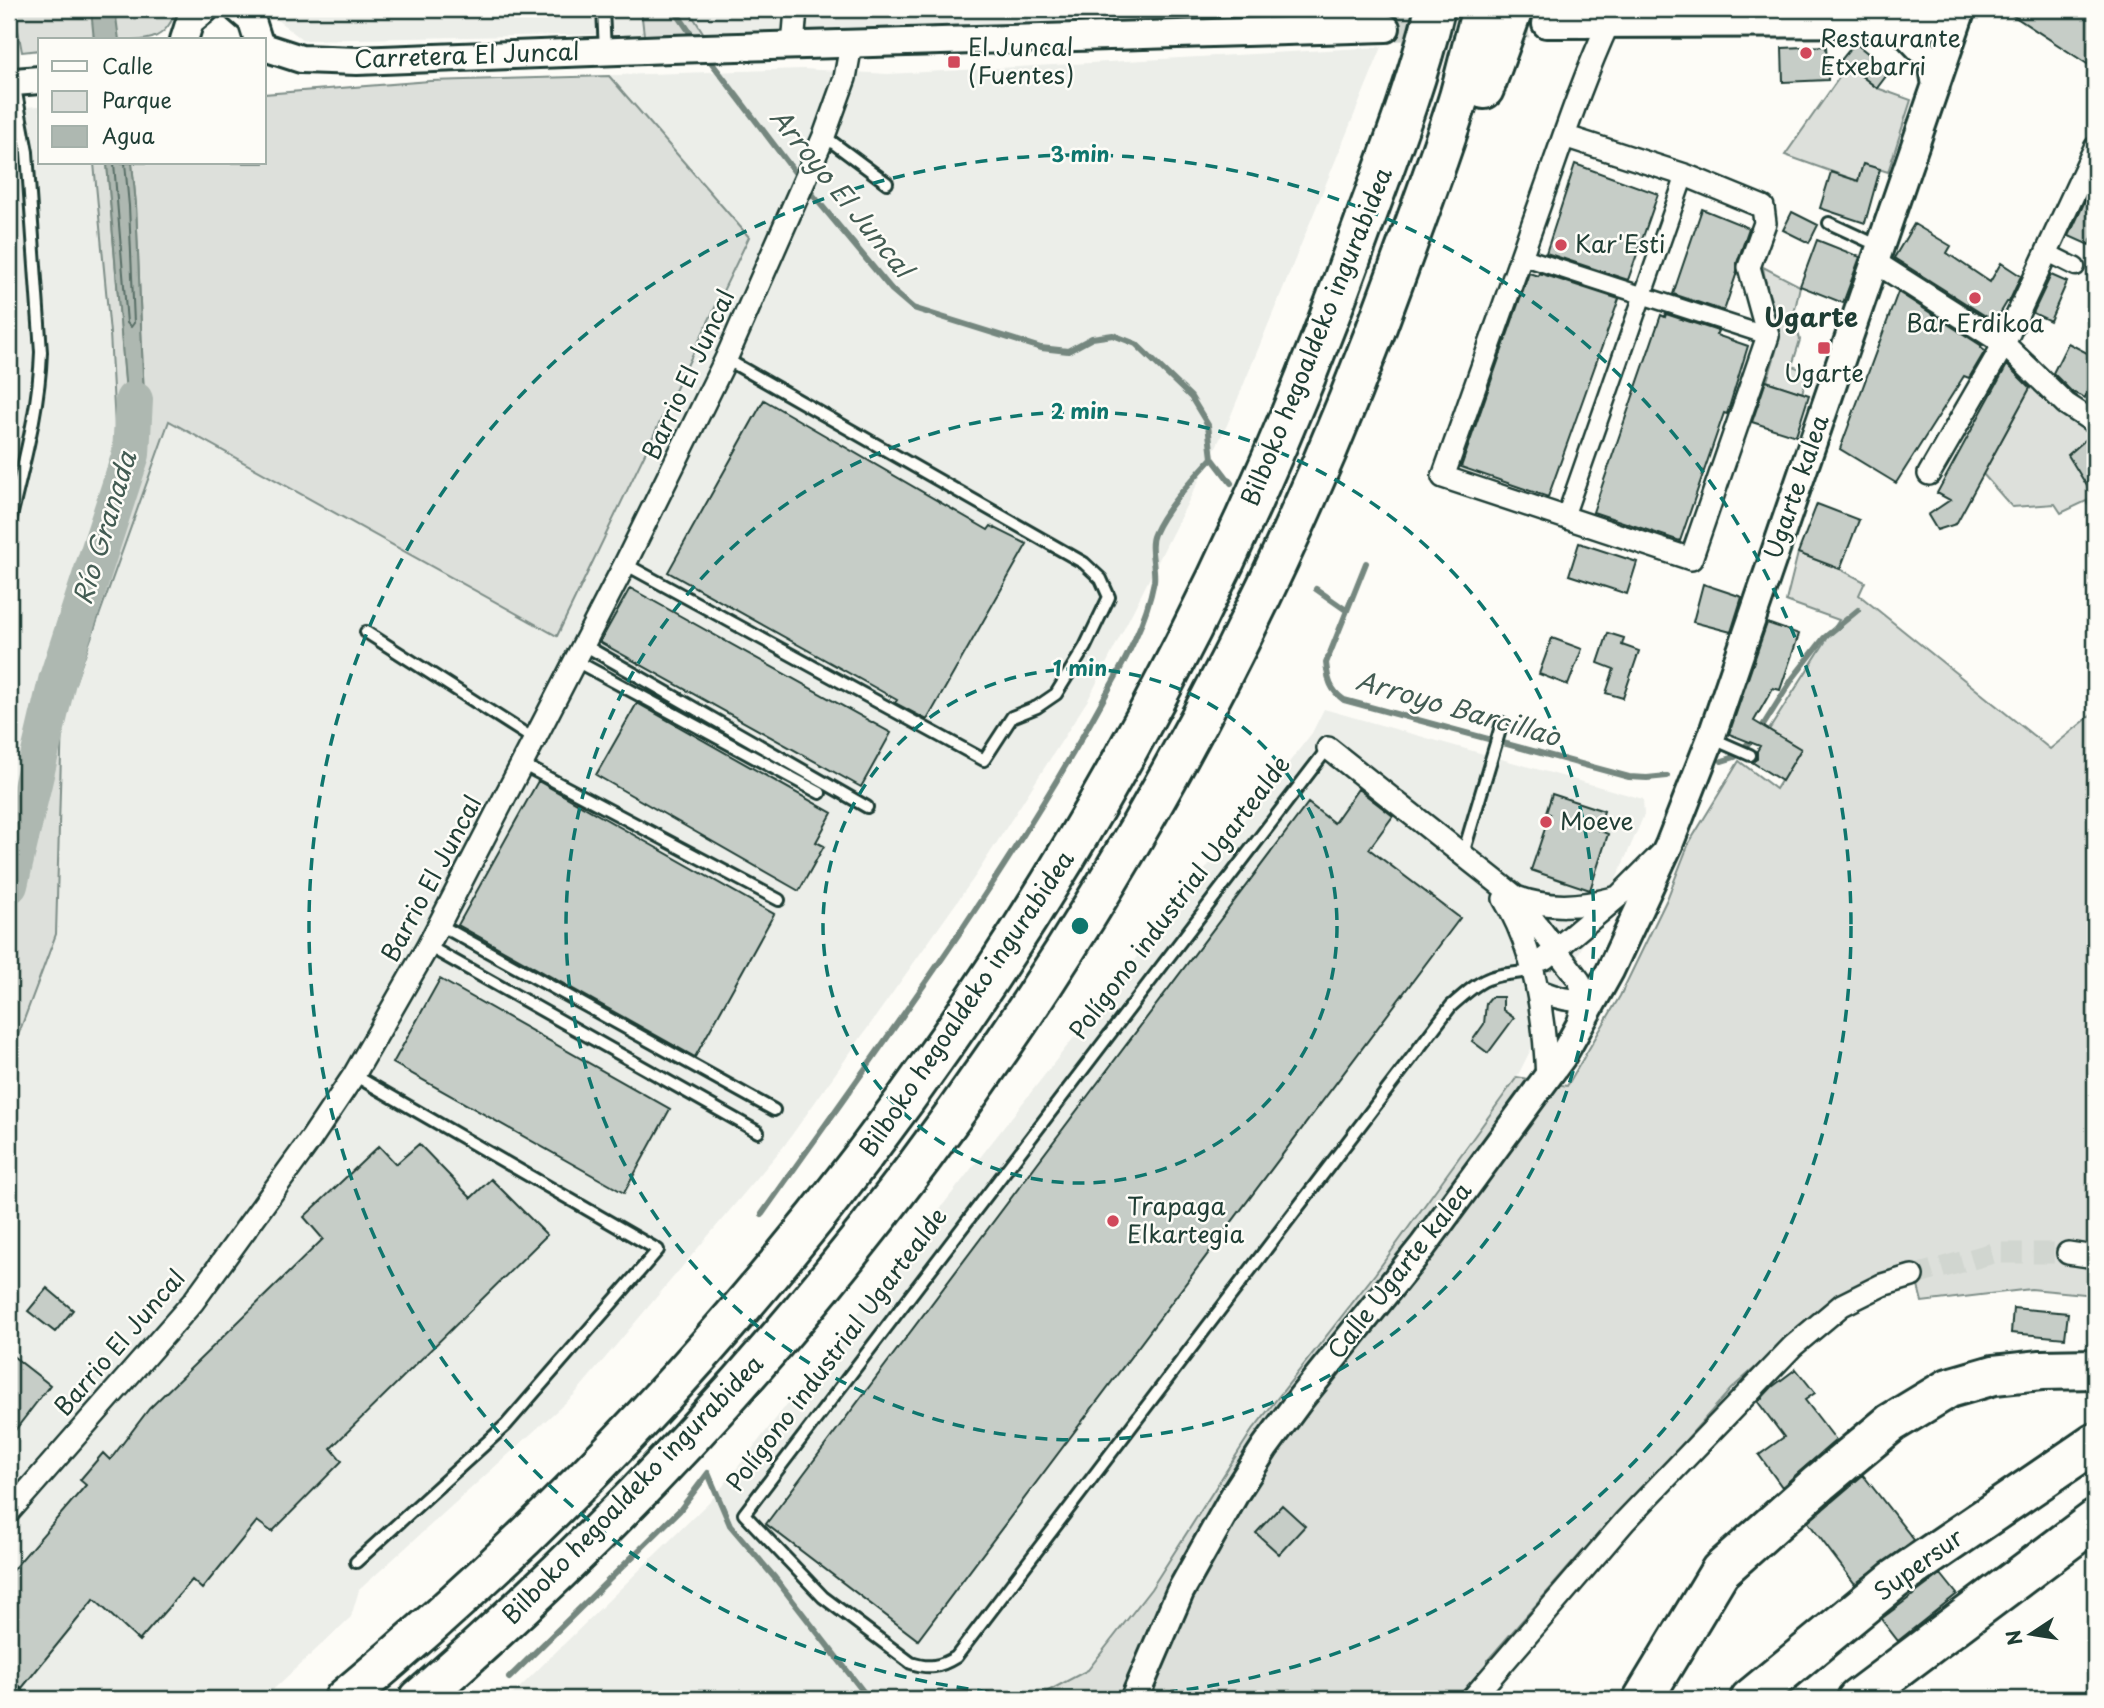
<svg xmlns="http://www.w3.org/2000/svg" width="2104" height="1708" viewBox="0 0 2104 1708" font-family="'Playpen Sans',sans-serif">
<style>
.built{fill:#eceee9}
.green{fill:#dde0db;stroke:#7e8e88;stroke-width:2}
.water{fill:#aeb8b1;stroke:#75877f;stroke-width:2}
.lines{fill:none;stroke-linecap:round;stroke-linejoin:round}
.shore{stroke:#586e66;stroke-width:2}
.stream{stroke:#75877f;stroke-width:6}
.river{stroke:#aeb8b1;stroke-width:38}
.building{fill:#c6cdc7;stroke:#1f3d34;stroke-width:2}
.minor-tunnel{stroke:#d1d6d0;stroke-width:21;stroke-dasharray:21 10;stroke-linecap:butt}
.tertiary-tunnel{stroke:#d1d6d0;stroke-width:26;stroke-dasharray:26 13;stroke-linecap:butt}
.service-casing{stroke:#1f3d34;stroke-width:16}
.pedestrian-casing{stroke:#1f3d34;stroke-width:21}
.minor-casing{stroke:#1f3d34;stroke-width:26}
.tertiary-casing{stroke:#1f3d34;stroke-width:32}
.motorway-casing{stroke:#1f3d34;stroke-width:44}
.service{stroke:#fdfcf7;stroke-width:10}
.pedestrian{stroke:#fdfcf7;stroke-width:16}
.minor{stroke:#fdfcf7;stroke-width:21}
.tertiary{stroke:#fdfcf7;stroke-width:26}
.motorway{stroke:#fdfcf7;stroke-width:38}
.ring{fill:none;stroke:#0f766e;stroke-width:3.5;stroke-dasharray:12 9}
.poi-dot{fill:#d1495b;stroke:#fdfcf7;stroke-width:2.5}
.labels{text-anchor:middle;stroke-width:5;stroke-linejoin:round;paint-order:stroke}
.poi-label{font-size:24px;fill:#1f3d34;stroke:#fdfcf7;text-anchor:start}
.street-label{font-size:24px;fill:#1f3d34;stroke:#fdfcf7}
.water-label{font-size:26px;font-style:italic;fill:#435c53;stroke:#fdfcf7}
.neighbourhood-label{font-size:26px;font-weight:bold;fill:#1f3d34;stroke:#fdfcf7}
.centre{fill:#0f766e;stroke:#fdfcf7;stroke-width:3.5}
.ring-label{font-size:21px;text-anchor:middle;font-weight:bold;fill:#0f766e;stroke:#fdfcf7;stroke-width:5;stroke-linejoin:round;paint-order:stroke}
</style>
<rect width="100%" height="100%" fill="#fdfcf7"/>
<filter id="ink" filterUnits="userSpaceOnUse"><feTurbulence type="fractalNoise" baseFrequency=".0143" numOctaves="2"/><feDisplacementMap in="SourceGraphic" scale="14" xChannelSelector="R" yChannelSelector="G"/><feConvolveMatrix kernelMatrix="1 2 1 2 8 2 1 2 1" color-interpolation-filters="sRGB"/></filter>
<g filter="url(#ink)">
<path class="built" d="M263,9H1303L846,30L303,40Z
M1382,47L1227,425L1089,698L976,875L784,1146L574,1395L359,1590L351,1617L263,1699H9V1052L13,1048L56,934L62,719L264,163L430,81L803,69L888,74Z
M40,106V163H94L110,333L117,464L43,678L9,845V108Z
M1324,709L1643,799L1644,815L1618,875L1517,1077L1375,1274L1251,1432L1151,1589L1088,1671L1033,1699H500L513,1694L716,1495L1312,733Z"/>
<path class="green" d="M14,9H176C173,21 165,34 152,38C128,45 68,40 40,40V50L22,52Z
M641,9H688L704,34L644,35Z
M1848,65L1877,88L1911,100L1888,172L1863,164L1858,181L1785,155Z
M609,76L749,237L557,636L169,421L62,719L56,934L13,1049L9,1052V845L43,678L117,464L110,333L94,163H107L131,451L144,399L136,205L132,163H264V94L430,81Z
M1763,267L1800,286L1794,314L1800,340L1792,366L1809,372L1802,393L1767,381C1772,364 1780,345 1778,327C1775,306 1765,288 1763,267Z
M2036,377L2090,436L2095,497L2061,513L2055,504L2012,507L1983,474Z
M1798,553L1840,569L1865,582L1859,595L2050,749L2095,712V1295L2031,1289L1922,1302L1913,1266L1783,1343L1731,1389L1648,1483L1582,1552L1487,1661L1483,1699H1033L1088,1670L1151,1589L1251,1432L1375,1274L1517,1077L1567,1086L1620,996L1667,899L1689,843L1739,761L1776,789L1801,749L1769,730L1839,620L1786,601Z"/>
<path class="water" d="M91,9H115L119,40H94Z
M107,163H132L136,205L144,399L131,454Z"/>
<g class="lines">
<path class="shore" d="M114,163L127,323L131,327L134,323L129,206L125,163"/>
<path class="stream" d="M674,9L695,40
M705,54L800,179
M807,188L892,290L913,308L1041,348L1068,351L1092,338L1113,335L1136,344L1191,397L1208,425L1212,458L1231,483
M2089,503L2095,502
M1366,563L1326,663C1328,680 1330,690 1344,700L1629,777L1647,778L1667,776
M1316,589L1346,610
M1722,761L1735,757L1759,732L1793,678L1824,638L1858,610
M762,1214C881,1046 1005,879 1104,698C1125,661 1146,623 1154,581C1156,567 1148,547 1154,534C1165,508 1193,479 1212,458
M509,1678L680,1510L708,1473L730,1525L775,1578L869,1699"/>
<path class="river" d="M9,885L57,681L131,454L134,400"/>
</g>
<path class="building" d="M2003,9H2095V69Z
M1855,43L1890,71L1877,88L1841,60Z
M1826,46L1828,80L1783,82L1782,48Z
M1575,164L1658,194L1628,280L1546,253Z
M1863,164L1880,169L1865,223L1820,208L1831,172L1858,181Z
M2095,179V231L2089,245L2069,236Z
M1702,209L1749,228L1737,263V272L1724,311L1673,294Z
M1792,212L1818,225L1809,243L1783,230Z
M1914,224L1951,246L1947,253L1990,282L2001,263L2021,276L2009,302H2007L1995,322L1894,258Z
M1817,240L1860,257L1843,303L1800,286Z
M1529,273L1538,276L1539,273L1619,299L1548,497L1461,467Z
M2051,275L2067,282L2050,321L2033,313Z
M1898,292L1982,346L1981,348L1985,351L1969,378L1964,376L1896,483L1840,449Z
M1666,314L1718,331L1716,335L1748,346L1727,414L1724,413L1680,541L1593,512L1661,315L1665,317Z
M2068,343L2095,357V373L2085,398L2072,392L2053,373Z
M2007,365L2030,388L1956,524L1937,530L1928,515L1950,500L1937,493Z
M1766,381L1809,395L1796,436L1752,422Z
M764,400L988,530L991,526L1027,544L927,720L895,703L897,700L668,572Z
M2091,435L2095,436V499L2068,455Z
M1817,504L1859,520L1840,569L1798,553Z
M1579,543L1637,562L1627,594L1569,575Z
M1703,584L1742,597L1731,632L1693,622Z
M630,588L891,733L861,787L600,642Z
M1767,623L1799,634L1780,690L1773,688L1754,721L1801,749L1782,781L1752,762L1757,759V751L1760,746L1729,734Z
M1608,633L1624,638L1622,645L1639,651L1623,698L1606,693L1614,669L1598,663Z
M1552,638L1582,649L1568,685L1539,674Z
M637,703L832,813L816,842L824,846L799,891L596,775Z
M538,781L774,914L695,1057L458,925Z
M1358,789L1393,816L1369,849L1460,918L918,1640L766,1524L1308,803L1334,823Z
M1552,794L1604,811L1598,830L1608,834L1590,890L1531,870L1550,814L1546,813Z
M440,979L670,1109L624,1193L393,1063Z
M1491,997H1503V1010L1514,1018L1488,1053L1472,1041L1484,1024L1486,1003Z
M419,1144L471,1198L491,1179L547,1235L331,1448L342,1461L272,1532L257,1521L202,1589L192,1580L139,1641L94,1599L22,1688L9,1677V1574L86,1485L80,1480L103,1453L110,1460L149,1409L323,1239L304,1217L379,1146L396,1164Z
M47,1288L73,1310L55,1332L28,1311Z
M2013,1308L2068,1313L2065,1338L2011,1333Z
M9,1353L50,1385L9,1438Z
M1796,1369L1815,1393L1805,1400L1836,1440L1782,1487L1759,1455L1784,1437L1758,1402L1772,1387Z
M1863,1475L1914,1540L1855,1584L1808,1522Z
M1282,1505L1305,1526L1279,1554L1256,1533Z
M1941,1574L1957,1594L1898,1641L1881,1619Z"/>
<g class="lines">
<path class="minor-tunnel" d="M1912,1276L1993,1253H2068"/>
<path class="tertiary-tunnel" d="M1386,28L1546,24"/>
<defs>
<path id="service" d="M603,9L605,51
M824,136L887,183
M1829,223L1879,246
M9,526C22,468 39,412 41,352L27,152L14,82
M625,564L984,760L1012,717L1037,707L1056,694L1085,647L1109,597L1101,579L1084,563L726,359
M366,632L535,740
M584,645L867,807
M576,661L820,793
M1711,738L1750,755
M1328,748L744,1514L823,1597L911,1663C929,1669 940,1667 956,1657L1451,1006C1485,976 1487,976 1532,971
M522,764L779,900
M1463,854L1502,723
M440,925L774,1110
M428,946L758,1132
M354,1075L658,1250L506,1425L356,1562
M9,1687L22,1699"/>
<path id="pedestrian" d="M2046,252L2076,267
M1521,256L1768,336
M1565,517L1685,175"/>
<path id="minor" d="M1302,30L1306,9
M793,46L796,9
M1564,136L1685,175L1763,207L1765,223L1749,267L1768,336L1691,559L1443,477L1548,181C1567,127 1585,74 1609,22
M1875,262L2004,344L2066,404L2095,423
M1929,474L2004,344L2095,148
M1328,748L1516,897L1579,980L1585,997L1579,1020
M1516,897C1549,909 1580,907 1614,898
M1504,899C1536,951 1545,1022 1547,1081
M1544,959L1619,896L1661,854
M1537,990C1554,996 1578,1008 1593,991
M2068,1253L2095,1257
M9,1512L193,1302L311,1139L354,1075L428,946L625,564L726,359L824,136L845,78L851,45
M1472,1699L1625,1521L1793,1346L1842,1305L1882,1285L1912,1276"/>
<path id="tertiary" d="M238,9L252,21L258,40
M1546,24L1957,23
M1897,24L1932,61L1936,86
M184,40L190,21L205,9
M264,47L301,59L357,61L671,49L1386,28
M14,82L40,80
M1134,1699L1180,1592L1236,1492L1265,1447L1301,1398L1423,1246L1562,1057L1610,971L1669,845L1711,738L1962,9"/>
<path id="motorway" d="M1484,89L1513,9
M344,1699C806,1316 1156,807 1357,242C1385,165 1416,88 1435,9
M419,1699C864,1315 1199,823 1398,270C1419,213 1441,155 1459,97C1467,68 1474,38 1482,9
M1643,1699L1720,1571L1819,1483L1891,1423L1949,1388L1994,1375L2041,1370L2095,1369
M1750,1699L1894,1580L2095,1443
M1857,1699L2095,1520"/>
</defs>
<use href="#service" class="service-casing"/>
<use href="#pedestrian" class="pedestrian-casing"/>
<use href="#minor" class="minor-casing"/>
<use href="#tertiary" class="tertiary-casing"/>
<use href="#motorway" class="motorway-casing"/>
<use href="#service" class="service"/>
<use href="#pedestrian" class="pedestrian"/>
<use href="#minor" class="minor"/>
<use href="#tertiary" class="tertiary"/>
<use href="#motorway" class="motorway"/>
</g>
</g>
<g class="ring">
<circle cx="1080" cy="926" r="257"/>
<circle cx="1080" cy="926" r="514"/>
<circle cx="1080" cy="926" r="771"/>
</g>
<g class="poi-dot">
<circle cx="1806" cy="53" r="7"/>
<rect x="947" y="55" width="14" height="14" rx="3.5"/>
<circle cx="1561" cy="245" r="7"/>
<circle cx="1975" cy="298" r="7"/>
<rect x="1817" y="341" width="14" height="14" rx="3.5"/>
<circle cx="1546" cy="822" r="7"/>
<circle cx="1113" cy="1221" r="7"/>
</g>
<g class="labels">
<g class="poi-label">
<text x="1820" y="47">Restaurante<tspan x="1820" dy="28">Etxebarri</tspan></text>
<text x="968" y="56">El Juncal<tspan x="968" dy="28">(Fuentes)</tspan></text>
<text x="1575" y="253">Kar'Esti</text>
<text x="1975" y="332" text-anchor="middle">Bar Erdikoa</text>
<text x="1824" y="382" text-anchor="middle">Ugarte</text>
<text x="1560" y="830">Moeve</text>
<text x="1127" y="1215">Trapaga<tspan x="1127" dy="28">Elkartegia</tspan></text>
</g>
<g class="street-label">
<text transform="translate(467 56) rotate(-2)" y="8">Carretera El Juncal</text>
<text transform="translate(1317 337) rotate(-68)" y="8">Bilboko hegoaldeko ingurabidea</text>
<text transform="translate(689 375) rotate(-65)" y="8">Barrio El Juncal</text>
<text transform="translate(1797 487) rotate(-71)" y="8">Ugarte kalea</text>
<text transform="translate(432 879) rotate(-62)" y="8">Barrio El Juncal</text>
<text transform="translate(1180 898) rotate(-53)" y="8">Polígono industrial Ugartealde</text>
<text transform="translate(967 1004) rotate(-56)" y="8">Bilboko hegoaldeko ingurabidea</text>
<text transform="translate(1400 1271) rotate(-52)" y="8">Calle Ugarte kalea</text>
<text transform="translate(120 1343) rotate(-49)" y="8">Barrio El Juncal</text>
<text transform="translate(837 1350) rotate(-53)" y="8">Polígono industrial Ugartealde</text>
<text transform="translate(633 1490) rotate(-46)" y="8">Bilboko hegoaldeko ingurabidea</text>
<text transform="translate(1919 1565) rotate(-36)" y="8">Supersur</text>
</g>
<g class="water-label">
<text transform="translate(841 193) rotate(51)" y="9">Arroyo El Juncal</text>
<text transform="translate(105 528) rotate(-73)" y="9">Río Granada</text>
<text transform="translate(1458 709) rotate(16)" y="9">Arroyo Barcillao</text>
</g>
<g class="neighbourhood-label">
<text x="1811" y="327">Ugarte</text>
</g>
</g>
<circle cx="1080" cy="926" r="10" class="centre"/>
<g class="ring-label">
<text x="1080" y="162">3 min</text>
<text x="1080" y="419">2 min</text>
<text x="1080" y="676">1 min</text>
</g>
<rect width="2104" height="1708" fill="none" stroke="#fdfcf7" stroke-width="35"/>
<rect x="18" y="18" width="2069" height="1673" fill="none" stroke="#1f3d34" stroke-width="2.5" filter="url(#ink)"/>
<rect x="38" y="38" width="228" height="126" fill="#fdfcf7" stroke="#a4b0a9" stroke-width="2"/>
<rect x="52" y="61" width="35" height="10" fill="#fdfcf7" stroke="#a4b0a9" stroke-width="2"/>
<text x="102" y="74" font-size="21" fill="#1f3d34">Calle</text>
<rect x="52" y="91" width="35" height="21" fill="#dde0db" stroke="#a4b0a9" stroke-width="2"/>
<text x="102" y="108" font-size="21" fill="#1f3d34">Parque</text>
<rect x="52" y="126" width="35" height="21" fill="#aeb8b1" stroke="#a4b0a9" stroke-width="2"/>
<text x="102" y="144" font-size="21" fill="#1f3d34">Agua</text>
<g transform="translate(2031 1634) rotate(258)" stroke="#fdfcf7" stroke-width="5" paint-order="stroke">
<path d="M0-5L12 26L0 18L-12 26Z" fill="#1f3d34"/>
<text y="-10" font-size="19" font-weight="bold" text-anchor="middle" fill="#1f3d34">N</text>
</g>
</svg>
